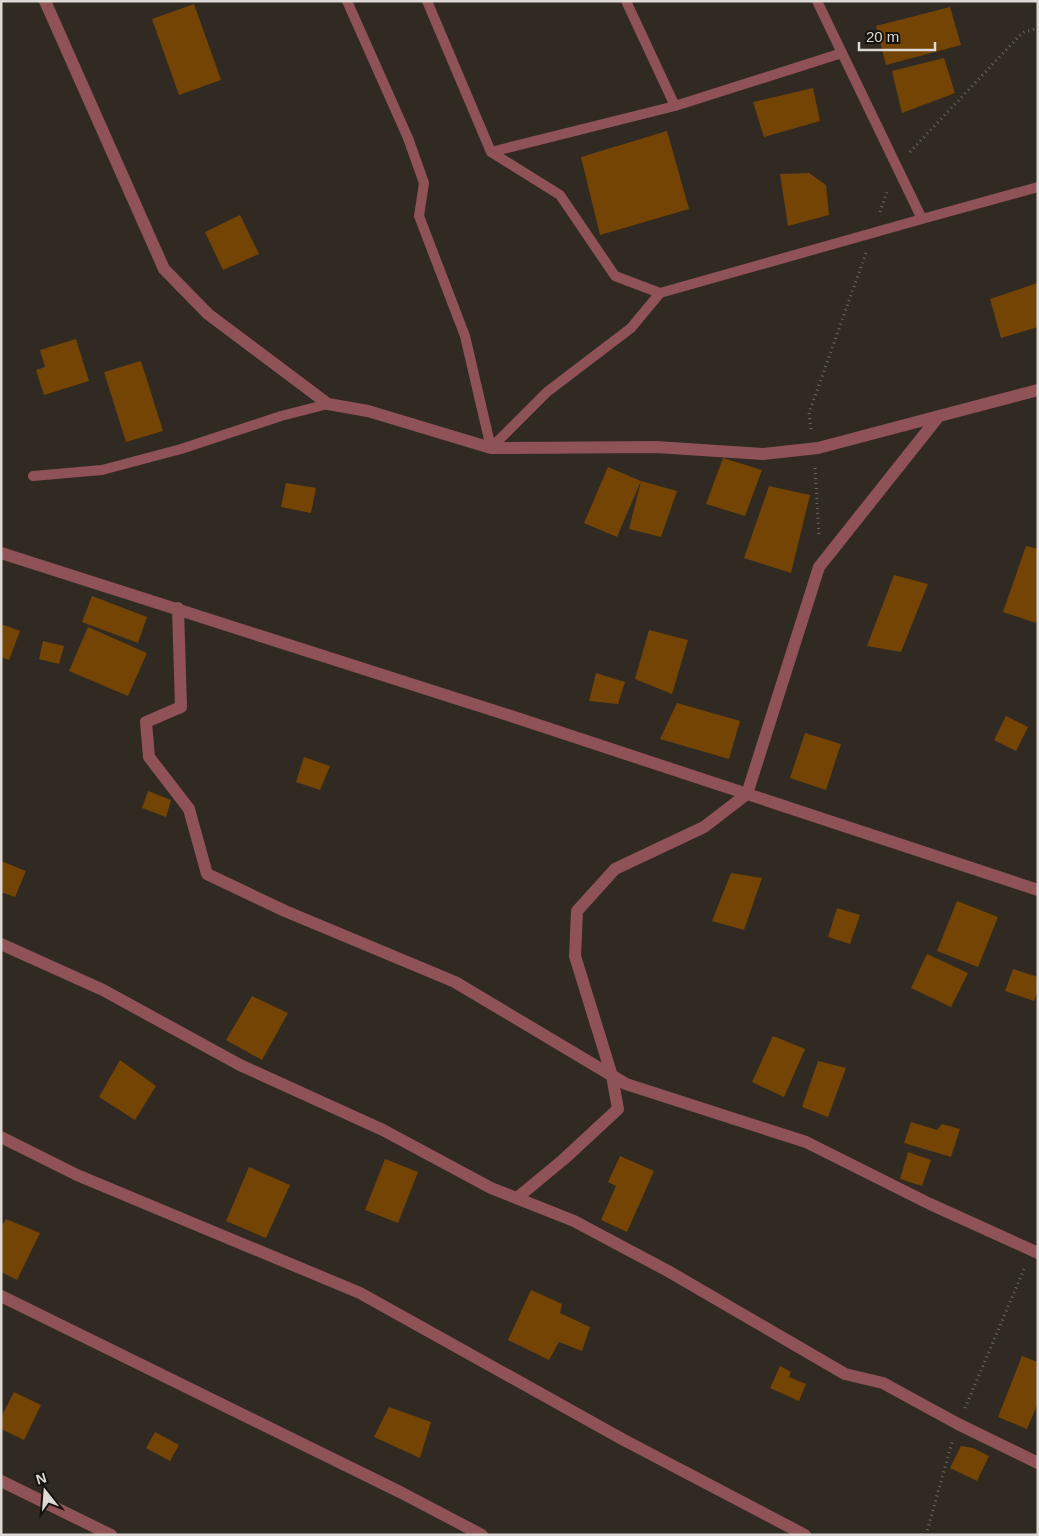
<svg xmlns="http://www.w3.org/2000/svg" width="1039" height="1536" viewBox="0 0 1039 1536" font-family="Helvetica,sans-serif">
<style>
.building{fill:#744405}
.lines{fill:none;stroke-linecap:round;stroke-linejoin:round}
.path{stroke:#6d6861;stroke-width:3;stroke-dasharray:1 4;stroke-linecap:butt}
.service{stroke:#8e5257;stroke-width:10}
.minor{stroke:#8e5257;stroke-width:12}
</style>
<rect width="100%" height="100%" fill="#302a22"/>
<path class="building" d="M194,4L221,80L179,95L152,19Z
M950,7L961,45L886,65L876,26Z
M944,58L955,93L902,113L892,71Z
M813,88L820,121L764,137L753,102Z
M667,131L689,209L600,235L581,157Z
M809,173L826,185L829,215L788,226L780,174Z
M240,215L259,254L223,270L205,232Z
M1037,283L1038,327L1001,338L990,299Z
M76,339L89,381L44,395L36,370L45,367L40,350Z
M141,361L163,431L126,442L104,372Z
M723,458L762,470L745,516L706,504Z
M608,467L641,481L677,491L661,537L629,529L641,481L617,537L584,523Z
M286,483L316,488L311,513L281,507Z
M769,486L810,495L791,573L744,558Z
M1026,546L1038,549V617L1036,623L1003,612Z
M894,575L928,584L901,652L867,646Z
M92,596L147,617L138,643L82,622Z
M1,624L20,631L9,660L1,657Z
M88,627L147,653L128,696L69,671Z
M649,630L688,640L672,694L635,679Z
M43,641L64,646L59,664L39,659Z
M596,673L625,682L618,704L589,701Z
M677,703L740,721L729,759L660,739Z
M1006,716L1028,727L1016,751L994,740Z
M805,733L841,744L826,790L790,778Z
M304,757L330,766L320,790L296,782Z
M148,791L171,800L166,817L142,808Z
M1,861L26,871L15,897L1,892Z
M731,873L762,878L744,930L712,921Z
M957,901L998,917L978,967L937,951Z
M837,908L860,915L850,944L828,937Z
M927,954L968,973L951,1007L911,988Z
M1013,969L1038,977V990L1034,1001L1005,991Z
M252,996L288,1013L262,1060L226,1040Z
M773,1036L805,1049L784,1097L752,1082Z
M120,1060L156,1086L135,1120L99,1097Z
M818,1061L846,1068L828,1117L802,1107Z
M911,1122L937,1130L942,1124L960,1129L951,1157L904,1143Z
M908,1152L931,1160L922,1186L900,1179Z
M620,1156L654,1171L627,1232L601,1220L616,1186L608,1182Z
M385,1159L418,1172L398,1223L365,1210Z
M249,1167L290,1185L266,1238L226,1221Z
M6,1219L40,1233L17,1280L1,1272V1227Z
M531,1290L562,1304L560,1313L590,1327L582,1351L559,1342L549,1360L508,1340Z
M1022,1356L1038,1362V1403L1027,1429L998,1417Z
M780,1366L791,1372L789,1377L806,1384L799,1401L770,1388Z
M14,1392L41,1405L24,1440L1,1429V1417Z
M389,1407L431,1422L420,1458L374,1437Z
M155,1432L179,1445L170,1461L146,1448Z
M961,1446L973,1448L989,1456L977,1481L950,1468Z"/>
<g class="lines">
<path class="path" d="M910,152L1022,33L1038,28
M880,212L888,189
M811,429L809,413L866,253
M815,468L819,536
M965,1408L1025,1267
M926,1535L952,1442"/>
<path class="service" d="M347,1L408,138L424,183L419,216L465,336L491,448
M427,1L491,152L675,106
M626,1L675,106L842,53
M817,1L922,219L1038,187
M491,152L560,195L615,276L660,293
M491,448L547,392L631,328L660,293L922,219
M33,476L102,470L181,449L281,416L328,404"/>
<path class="minor" d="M45,1L164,269L208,314L328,404L368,411L491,448L656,447L763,454L818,448L1038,390
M1,553L520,719L1038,890
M178,608L181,707L146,722L149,757L189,809L207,874L285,911L455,982L626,1084L806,1142L930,1204L1038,1253
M1,944L103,990L240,1065L383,1130L491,1188L574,1221L668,1271L845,1374L883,1383L958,1424L1038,1463
M1,1137L77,1175L360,1293L622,1439L805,1535
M517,1198L564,1159L618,1109L612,1076L575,956L577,911L615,869L704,827L747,794L819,567L939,416
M1,1296L400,1492L482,1535
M1,1481L111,1535"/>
</g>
<rect width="1039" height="1536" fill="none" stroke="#ded9d4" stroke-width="5"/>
<g transform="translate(45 1491) rotate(343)" stroke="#16130f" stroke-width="4" paint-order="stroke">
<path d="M0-4L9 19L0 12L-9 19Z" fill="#ded9d4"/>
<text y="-8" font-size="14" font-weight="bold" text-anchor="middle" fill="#ded9d4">N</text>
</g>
<path d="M859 42v8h76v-8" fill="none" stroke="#ded9d4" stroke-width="2.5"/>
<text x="866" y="42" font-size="15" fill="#ded9d4" stroke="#16130f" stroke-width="4" paint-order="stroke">20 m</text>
</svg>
